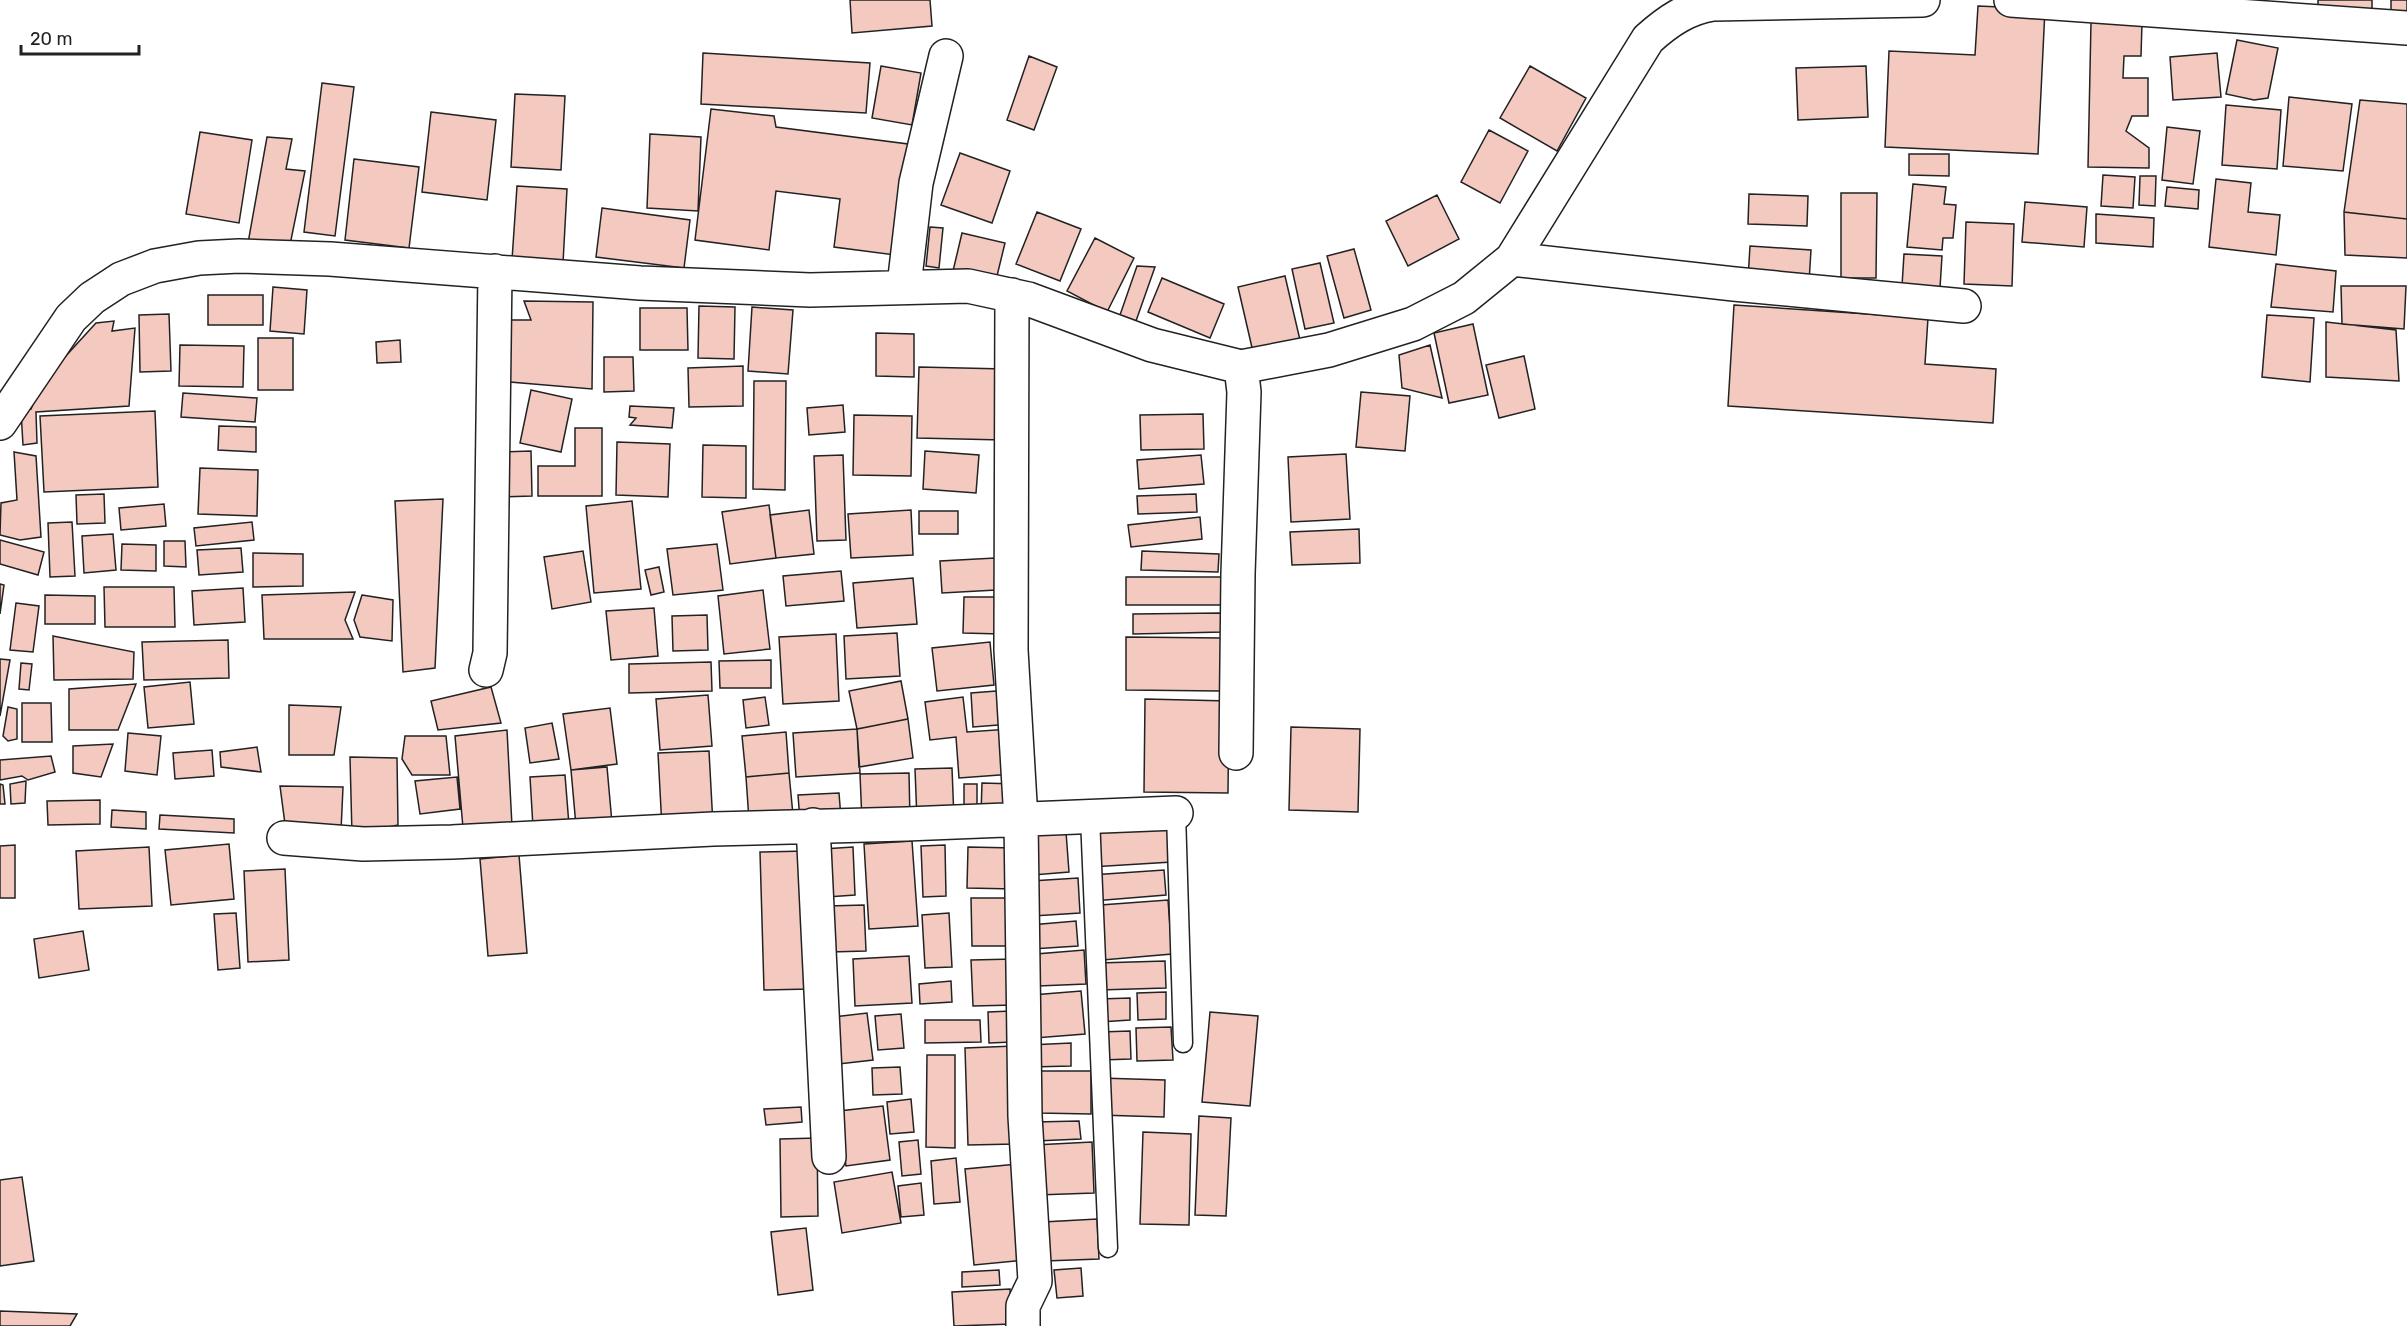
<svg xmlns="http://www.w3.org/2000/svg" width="2407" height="1326" viewBox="0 0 2407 1326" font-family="Rubik,sans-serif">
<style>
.building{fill:#f3c9c0;stroke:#222;stroke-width:1.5}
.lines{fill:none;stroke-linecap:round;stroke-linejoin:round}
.lane-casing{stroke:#222;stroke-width:21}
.street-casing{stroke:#222;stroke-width:36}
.lane{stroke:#fff;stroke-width:18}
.street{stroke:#fff;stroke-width:33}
</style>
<rect width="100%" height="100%" fill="#fff"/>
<path class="building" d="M850,0H930L932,26L852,33Z
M2318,0H2372V11L2318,9Z
M2391,0H2407V13L2391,12Z
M1978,6L2045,9L2038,154L1885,147L1889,51L1975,55Z
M2091,22L2142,23L2141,56H2124L2123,78H2148V116H2132L2126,131L2149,148V168L2088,167Z
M2237,40L2278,48L2268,98L2254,100L2226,94Z
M703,53L870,63L866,113L701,104Z
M2217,53L2221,97L2173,100L2170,57Z
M1029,56L1057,67L1034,130L1007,120Z
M881,66L921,73L912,125L872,118Z
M1530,66L1586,98L1557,151L1500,118Z
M1866,66L1868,117L1798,120L1796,68Z
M322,83L354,87L335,236L304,232Z
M515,94L565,96L561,170L511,167Z
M2289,97L2352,104L2343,171L2283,166Z
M2360,100L2407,104V219L2344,212Z
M2226,105L2281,110L2277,169L2222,165Z
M711,109L774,116L776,127L908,144L895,255L834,247L840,199L776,191L769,250L695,240Z
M431,112L496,120L487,200L422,192Z
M2167,127L2200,131L2193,184L2162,180Z
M1489,130L1528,151L1500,203L1461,182Z
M200,132L252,140L239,223L186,214Z
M650,134L701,137L698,211L647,208Z
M267,137L292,139L286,169L305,171L290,245L248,243Z
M960,153L1010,171L992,223L941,205Z
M1909,154H1949V176L1909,175Z
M354,159L419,167L409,248L345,240Z
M2103,175L2135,177L2133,208L2101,206Z
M2140,176H2156L2155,206L2139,205Z
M2216,179L2251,183L2248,212L2280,215L2276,255L2209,247Z
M1913,184L1946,187L1944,204L1956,205L1953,238H1943L1942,250L1907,247Z
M517,186L567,189L563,263L512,260Z
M2167,187L2199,190L2198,209L2165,206Z
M1841,193H1877L1876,278H1841Z
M1749,194L1808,196L1807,226L1748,224Z
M1437,195L1459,239L1408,266L1386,221Z
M2025,202L2087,207L2084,247L2022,242Z
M602,208L690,220L684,268L596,257Z
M1037,212L1081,229L1060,281L1016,264Z
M2344,212L2407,219V258L2345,255Z
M2096,214L2154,218L2153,247L2096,243Z
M1966,222L2014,224L2012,286L1964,284Z
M930,227L943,228L939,268L926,266Z
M962,233L1005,243L996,280L953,271Z
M1095,238L1134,258L1107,312L1067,291Z
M1750,246L1811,250L1809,282L1748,279Z
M1354,249L1371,310L1344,318L1327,256Z
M1904,254L1942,256L1940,288L1902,286Z
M1320,263L1334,323L1305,329L1292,269Z
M2276,264L2336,271L2333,312L2271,307Z
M1137,266L1155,267L1136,321L1120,315Z
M1285,276L1300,340L1253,352L1238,287Z
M1162,278L1224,304L1210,338L1148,312Z
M2341,286H2406L2404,329L2342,324Z
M273,287L307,290L304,334L270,331Z
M208,295H263V325H208Z
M524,301L593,302L592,389L510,382V320H531Z
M1734,305L1928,318L1925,364L1996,369L1993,423L1728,406Z
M699,306L735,307L734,359L698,358Z
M752,307L793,310L788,374L748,371Z
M640,308H687L688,350H640Z
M169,314L171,371L140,372L139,315Z
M2267,315L2314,318L2310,382L2262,377Z
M114,321L112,331L135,328L129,406L36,412L37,443L23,445L21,411L31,409L42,382L96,323Z
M2326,322L2396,330L2399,381L2326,377Z
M1473,324L1488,395L1449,403L1434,333Z
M876,333L914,334V377L876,376Z
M258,338H293V390H258Z
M400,340L401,362L377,363L376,342Z
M180,345L244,346L243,387L179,386Z
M1430,345L1442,398L1402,388L1399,355Z
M1524,356L1535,409L1499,418L1486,365Z
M604,357H633L634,391L604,392Z
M743,366V406L689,407L688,368Z
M919,367L1005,369L1003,440L917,438Z
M754,381H786L785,490L753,489Z
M531,390L572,399L561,452L520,443Z
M1361,392L1410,396L1405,451L1356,447Z
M183,393L257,398L255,422L181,417Z
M843,405L845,432L809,435L807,408Z
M630,406L674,408L672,428L630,425L636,418L629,417Z
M155,411L158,487L44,492L40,416Z
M1203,414L1204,449L1141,450L1140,415Z
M854,415L912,416L911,476L853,475Z
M219,426L256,427V452L218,450Z
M575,428H602V496H538V466H575Z
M617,442L670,444L668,497L616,495Z
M703,445L746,446V498L702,497Z
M531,451L532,496L499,497L497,452Z
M925,451L979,455L976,493L923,489Z
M14,452L36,456L41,537L20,540L0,535L1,503L17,500Z
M1346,454L1350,519L1291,522L1288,457Z
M843,455L846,540L817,541L814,456Z
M1201,455L1204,484L1139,489L1137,460Z
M200,468L258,470L257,516L198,514Z
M104,494L105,523L77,524L76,495Z
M1196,494L1197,512L1138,514L1137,496Z
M443,499L435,668L403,672L395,501Z
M632,501L641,589L594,593L586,506Z
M164,504L166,526L121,530L119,508Z
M769,505L776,558L730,564L722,512Z
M809,510L814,554L776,558L770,515Z
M911,510L913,555L851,558L848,514Z
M919,511H958V534H919Z
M1200,517L1202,539L1131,547L1128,525Z
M72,522L75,576L50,577L48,523Z
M252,522L254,540L196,546L194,528Z
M1359,529L1360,563L1292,565L1290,532Z
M113,534L116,570L84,573L82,536Z
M0,540L44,552L38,575L0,564Z
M164,541H185L186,567L164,566Z
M122,544L156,545V571L121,570Z
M717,544L723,590L673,595L667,549Z
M241,548L243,572L199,575L197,550Z
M583,551L591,602L552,609L544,557Z
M1142,551L1219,554L1218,572L1141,570Z
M253,553L303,554V586L253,587Z
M995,558L996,590L942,593L940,561Z
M659,567L664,592L651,595L645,570Z
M841,571L844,601L786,606L783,576Z
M1126,577H1221V605H1126Z
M913,578L917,624L857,628L853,583Z
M0,584L4,585L0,614Z
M104,587H174L175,627H105Z
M243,588L245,622L194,625L192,591Z
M763,590L770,649L724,654L718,596Z
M355,592L345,620L353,639H264L262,595Z
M45,595L95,596V624H45Z
M362,595L393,600L392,641L360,637L354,620Z
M964,597H1001V634L963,633Z
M16,603L39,606L33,652L10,650Z
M654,608L658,656L611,660L606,611Z
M1222,613L1223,632L1133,634V614Z
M707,615L708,650L673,651L672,616Z
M897,633L900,676L846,679L844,636Z
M836,634L839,701L783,704L779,637Z
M53,636L134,652L133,679L54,680Z
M1126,637L1222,638L1221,691L1126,690Z
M228,640L229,678L144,680L142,642Z
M990,642L994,685L937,691L932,648Z
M0,659L10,660L0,716Z
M771,660V688H720L719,661Z
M711,662L712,691L629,693V664Z
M21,663L32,664L29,690L19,689Z
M901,681L908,719L857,729L849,691Z
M190,682L194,724L148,728L144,687Z
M136,684L118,730H69V689Z
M491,687L501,723L438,730L431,701Z
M1009,690L1011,724L973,727L971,693Z
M708,695L712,746L660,750L656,699Z
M765,697L769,725L746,728L743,700Z
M963,697L967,732L1010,729L1013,774L959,778L956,737L930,740L925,702Z
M1145,699L1229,701L1228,793L1144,792Z
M22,703H51L52,742H22Z
M289,705L341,707L334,755H289Z
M8,707L17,709V739L8,741L3,736Z
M610,708L617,764L571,770L563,714Z
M908,719L913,758L859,767L857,729Z
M552,723L559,759L530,763L525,728Z
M1291,727L1360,729L1358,812L1289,810Z
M857,729L860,773L796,777L793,733Z
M507,730L512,826L463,828L455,736Z
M786,732L789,773L746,777L742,736Z
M128,733L161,736L157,775L125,771Z
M405,736H446L450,775H412L402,759Z
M113,744L101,777L73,773V746Z
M257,747L261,772L221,767L220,752Z
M212,750L214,776L175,779L173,753Z
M709,751L713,825L662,828L658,753Z
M51,756L55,772L28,780L22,776L0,780V760Z
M350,757L397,758L398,825L352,835Z
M607,767L612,823L576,826L571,770Z
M952,768L954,819L917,820L915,769Z
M789,773L793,815L749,820L746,777Z
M909,773L910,820L862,822L860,774Z
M565,775L569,825L533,827L530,777Z
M457,777L460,809L420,814L415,781Z
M26,781L25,803L11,804L10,784Z
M982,783L1017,784V815L981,814Z
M0,784L3,785L5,804H0Z
M964,784H977V808L964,809Z
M280,786L343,787L341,831L285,824Z
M839,793L841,818L800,821L798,795Z
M100,800V824L48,825L47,801Z
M112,810L146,812V829L111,827Z
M160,815L234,819V833L159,829Z
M1169,819L1172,862L1091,867L1088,823Z
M1066,832L1069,872L1033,875L1030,835Z
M912,841L918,926L869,929L864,844Z
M229,844L234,899L171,905L165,850Z
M15,845V898H0V846Z
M945,845L946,896L923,897L921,846Z
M149,847L152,906L79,909L76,851Z
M853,847L855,895L827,897L823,849Z
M968,847L1015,848L1014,889L967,888Z
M806,851L810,989L764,990L760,852Z
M519,855L527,953L488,956L480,859Z
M285,869L289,960L248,962L244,871Z
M1164,870L1166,895L1093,901L1091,875Z
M1078,878L1080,913L1033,916L1031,881Z
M971,898H1009V946H972Z
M1168,900L1172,954L1091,961L1087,906Z
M864,905L866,951L830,952L828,906Z
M236,913L240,968L218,970L214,914Z
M949,913L952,967L925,968L922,915Z
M1076,921L1078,946L1032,949L1030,925Z
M83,931L89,970L39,978L34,939Z
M1084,950L1086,984L1038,986L1036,954Z
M909,956L912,1003L855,1006L853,959Z
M1014,959L1015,1005L973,1006L971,960Z
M1165,961L1166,988L1099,990L1098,963Z
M951,981L952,1002L920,1004L919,984Z
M1081,991L1085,1034L1035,1038L1032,995Z
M1166,992V1019L1138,1020L1137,993Z
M1130,998V1020L1100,1022L1099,999Z
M1011,1011L1012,1042L989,1043L988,1012Z
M1210,1012L1258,1016L1250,1106L1202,1102Z
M867,1013L873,1060L830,1065L825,1018Z
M901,1014L904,1048L878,1050L875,1016Z
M925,1020H980L981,1042L925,1043Z
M1171,1027L1173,1060L1137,1061L1136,1028Z
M1130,1031L1131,1059L1101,1060L1100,1032Z
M1071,1043V1066L1030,1067L1029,1045Z
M1014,1046L1016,1144L968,1145L965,1048Z
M927,1055H955V1148L926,1147Z
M900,1067L902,1094L873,1095L872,1068Z
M1037,1071H1091V1114L1038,1113Z
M1100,1078L1165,1080L1164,1117L1099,1115Z
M911,1099L914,1132L890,1134L887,1102Z
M883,1106L890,1160L846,1166L839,1111Z
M801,1107L802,1122L766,1125L764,1109Z
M1199,1116L1231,1118L1226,1216L1195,1215Z
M1079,1121L1081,1139L1036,1141L1035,1122Z
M1143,1132L1191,1134L1189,1225L1140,1224Z
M817,1138L818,1216L781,1217L780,1139Z
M918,1140L921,1174L902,1176L899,1142Z
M1092,1142L1094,1193L1037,1195L1034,1145Z
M956,1158L960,1202L934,1204L931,1161Z
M1018,1164L1027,1260L974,1265L965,1169Z
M892,1172L901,1223L842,1233L834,1182Z
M22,1177L34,1261L0,1266V1180Z
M921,1183L924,1215L901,1217L898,1186Z
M1097,1219L1099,1259L1045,1261L1043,1222Z
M806,1228L813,1290L778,1295L771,1232Z
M1081,1268L1083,1296L1057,1298L1054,1270Z
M999,1270L1000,1285L962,1287V1272Z
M1010,1289L1012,1324L954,1326L952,1292Z
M0,1311L77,1314L70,1326H0Z"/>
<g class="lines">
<defs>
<path id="lane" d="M1176,813L1183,1043
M1090,817L1108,1248"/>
<path id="street" d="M2011,0L2407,28
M1512,259L1734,284L1964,306
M904,286L916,183L946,56
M1012,295L1011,650L1021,820L1025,1116L1035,1281L1023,1306V1326
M0,423L71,318L92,298L121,279L155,266L199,258L239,256L330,259L640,283L810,290L968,286L1028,299L1152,345L1241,367L1329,350L1413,324L1464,298L1512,259L1648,39C1668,21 1687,8 1713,4L1923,0
M486,670L490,653L495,271
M1236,753L1238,574L1244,392L1241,367
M813,825L829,1157
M284,838L363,844L452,842L713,829L906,824L1176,813"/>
</defs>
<use href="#lane" class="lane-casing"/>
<use href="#street" class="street-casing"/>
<use href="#lane" class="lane"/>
<use href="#street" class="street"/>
</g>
<path d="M21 45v9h118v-9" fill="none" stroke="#222222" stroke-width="3"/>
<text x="30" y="45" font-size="18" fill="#222222" stroke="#ffffff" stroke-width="4.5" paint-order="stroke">20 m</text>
</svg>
